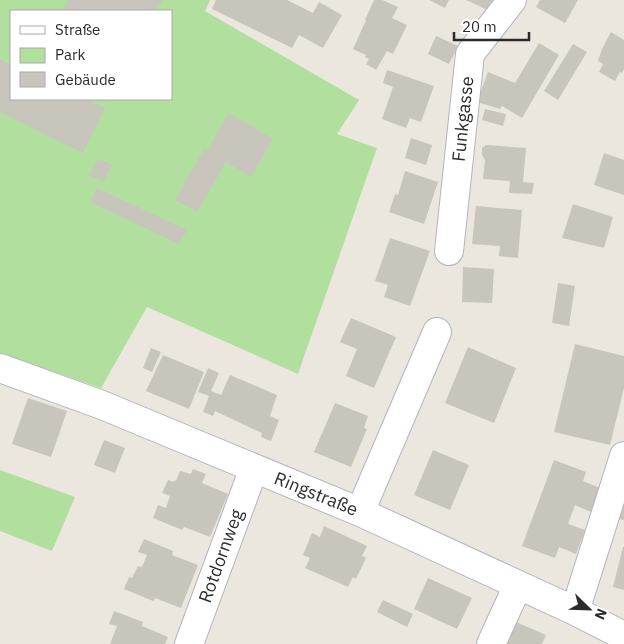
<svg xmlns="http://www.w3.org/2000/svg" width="624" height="644" viewBox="0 0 624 644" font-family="'IBM Plex Sans',sans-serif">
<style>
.green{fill:#b0df9e;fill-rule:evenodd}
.building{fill:#c8c5bd}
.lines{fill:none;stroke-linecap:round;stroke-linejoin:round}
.street-casing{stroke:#b2b3be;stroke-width:30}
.street{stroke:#fff;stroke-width:28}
.labels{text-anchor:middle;stroke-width:4.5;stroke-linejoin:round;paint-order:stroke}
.street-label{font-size:18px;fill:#2b2b2b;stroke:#fff}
</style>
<rect width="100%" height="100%" fill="#ece7de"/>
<path class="green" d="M0,0H210L205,11L359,100L337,134L377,148L298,374L147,307L101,388L0,354ZM11,11H171V99H11Z
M0,470L75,497L52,551L0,531Z"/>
<path class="building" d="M68,0H162L156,11H63Z
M216,0H287L313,13L319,2L342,15L323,48L299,35L292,48L212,9Z
M374,0H382L398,7L392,18L407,25L393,54L387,51L376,70L366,64L369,59L365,57L366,55L353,49L366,20H365Z
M429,0H449L445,8Z
M466,0H496L490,11Z
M540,0H578L565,23L536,7Z
M611,32L624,40V69L622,73L620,72L615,81L599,72L603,64L598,61L602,49Z
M436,36L458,46L449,64L428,54Z
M539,43L559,55L522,118L502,106L500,109L477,102L488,72L515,83Z
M573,44L587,52L558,100L544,91Z
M0,59L11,65V99H87L105,108L83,153L0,112Z
M387,70L434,86L421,122L410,118L406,128L382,119L393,87L383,83Z
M485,109L506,114L503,126L482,120Z
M229,113L273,139L251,177L226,162L197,212L175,200L204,149L207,151Z
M411,138L432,145L426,165L405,158Z
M486,145L526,148L523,182L534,183L532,194L509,193L510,181L483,179L485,160L482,155V148Z
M604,153L624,160V195L594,185Z
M98,159L112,165L103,182L89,175Z
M405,171L438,182L424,224L389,212L395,194L398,195Z
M97,188L187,230L179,244L90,202Z
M573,204L613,217L604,248L562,238Z
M476,206L522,210L518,258L499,256L500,246L472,244Z
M390,238L430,251L410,306L384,297L388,285L375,281Z
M463,267L494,269L492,303L462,302Z
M558,283L575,286L569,326L552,323Z
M351,318L396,337L374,388L346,376L357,349L340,342Z
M575,344L624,356V388L610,445L554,432Z
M468,347L516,368L494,423L445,403Z
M151,348L161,352L152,372L143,368Z
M163,355L204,372L189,409L146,391Z
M208,368L219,373L211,391L221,395L230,375L277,395L270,416L279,420L271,441L261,437L262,433L215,411L213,416L203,412L209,396L198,392Z
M28,398L67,411L51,457L12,444Z
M335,403L368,416L364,428L367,429L351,467L314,452Z
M104,440L125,448L115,473L94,465Z
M433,450L469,465L450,510L414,495Z
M554,460L586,472L583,481L600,488L591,512L575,505L568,524L585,530L576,554L559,547L555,558L522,546Z
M193,469L206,474L202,483L228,494L210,537L184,527L182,530L153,518L158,505L166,508L170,496L162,493L168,480L174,482V480L176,481L180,471L191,474Z
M624,505V520L618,519Z
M324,526L367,546L362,556L366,558L356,579L353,577L348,587L305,568L310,558L303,555L312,533L320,537Z
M144,539L173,551L172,555L198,565L181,608L155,598L153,601L124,589L129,577L132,578L138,566L142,567L147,555L138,552Z
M623,547H624V590L613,587Z
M428,578L472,598L457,629L414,609Z
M383,600L413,614L407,627L377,612Z
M114,611L143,622L142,626L168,637L165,644H110L117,626L109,624Z
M516,622L546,635L542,644H506Z"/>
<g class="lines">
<defs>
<path id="street" d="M449,251L470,54L512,0
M0,368L102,405L360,512L575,611L624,636
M360,512L437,332
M575,611L624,456
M189,644L254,468
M491,644L518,585"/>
</defs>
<use href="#street" class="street-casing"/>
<use href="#street" class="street"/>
</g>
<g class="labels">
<g class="street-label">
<text transform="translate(463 119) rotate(-84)" y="6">Funkgasse</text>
<text transform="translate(316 494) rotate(22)" y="6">Ringstraße</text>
<text transform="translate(221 556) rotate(-70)" y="6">Rotdornweg</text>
</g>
</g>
<rect x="10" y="10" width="162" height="90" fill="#ffffff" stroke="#aaaaaa"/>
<rect x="20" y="26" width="25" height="8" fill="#ffffff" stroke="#aaaaaa"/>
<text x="55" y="35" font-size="15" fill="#2b2b2b">Straße</text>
<rect x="20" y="48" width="25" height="15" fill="#b0df9e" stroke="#aaaaaa"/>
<text x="55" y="60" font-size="15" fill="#2b2b2b">Park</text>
<rect x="20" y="72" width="25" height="15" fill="#c8c5bd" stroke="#aaaaaa"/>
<text x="55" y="85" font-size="15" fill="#2b2b2b">Gebäude</text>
<g transform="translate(589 609) rotate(113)" stroke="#ffffff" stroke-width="4" paint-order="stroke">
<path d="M0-4L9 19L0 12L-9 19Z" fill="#2b2b2b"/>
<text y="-8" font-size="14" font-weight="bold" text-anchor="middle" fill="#2b2b2b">N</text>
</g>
<path d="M454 32v8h75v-8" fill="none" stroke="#2b2b2b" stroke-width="2.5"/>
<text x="462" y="32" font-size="15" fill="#2b2b2b" stroke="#ffffff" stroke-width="4" paint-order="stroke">20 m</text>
</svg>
